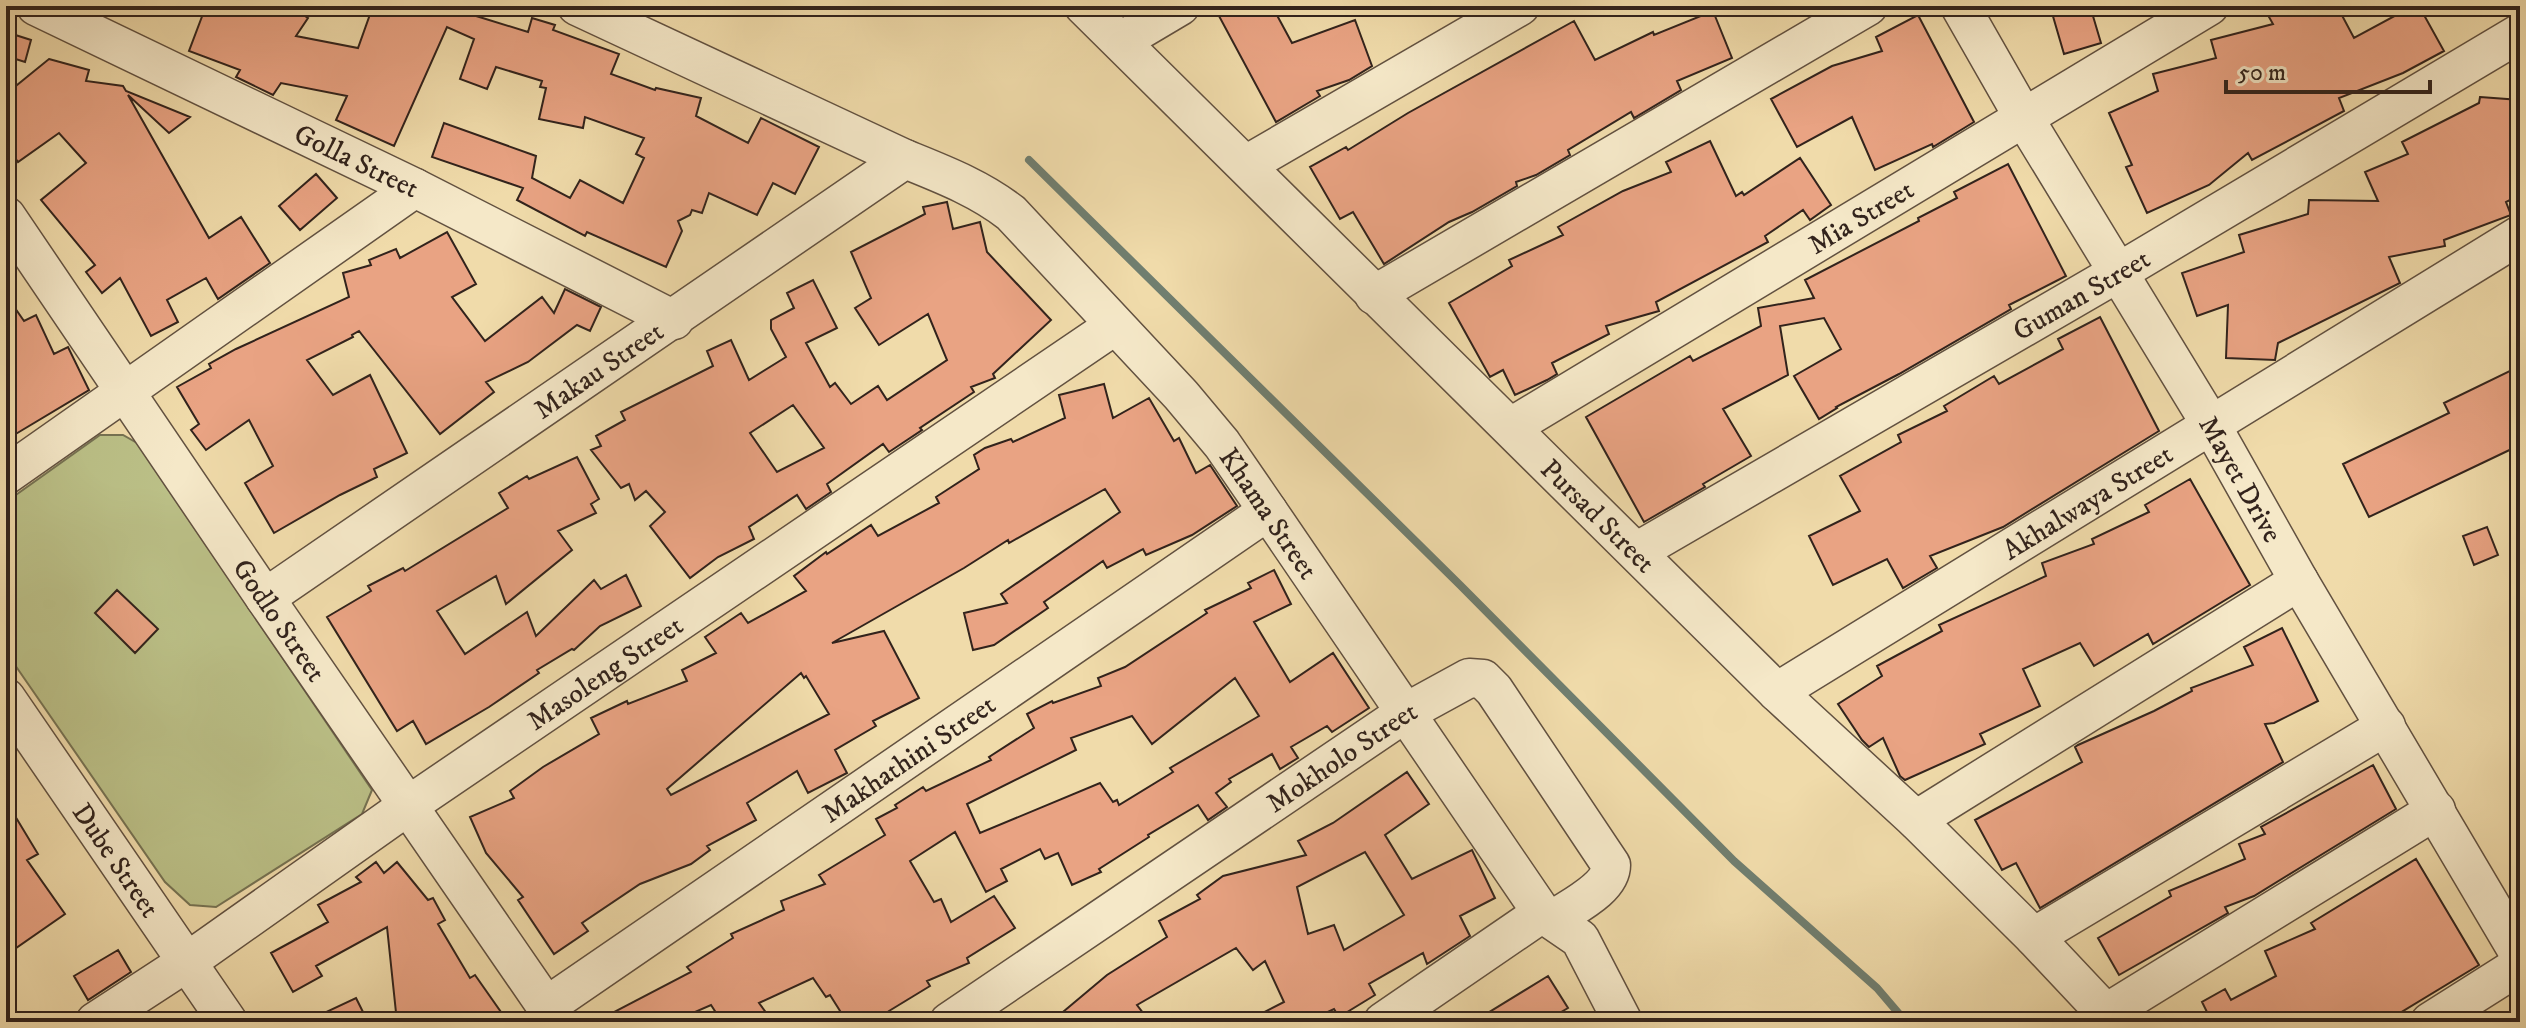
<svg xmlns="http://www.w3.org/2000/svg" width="2526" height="1028" viewBox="0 0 2526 1028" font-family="'IM FELL DW Pica',serif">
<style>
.green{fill:#bbc087;stroke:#767252;stroke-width:2}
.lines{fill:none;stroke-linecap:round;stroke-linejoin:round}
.stream{stroke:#707e6f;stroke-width:8}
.building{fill:#e9a383;stroke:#32231c;stroke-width:2;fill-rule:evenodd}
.minor-casing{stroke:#625140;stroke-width:41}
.minor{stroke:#f5e8c8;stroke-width:38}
.labels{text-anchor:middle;stroke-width:6;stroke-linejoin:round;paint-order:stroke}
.street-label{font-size:28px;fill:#32231c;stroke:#f5e8c8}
</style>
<rect width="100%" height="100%" fill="#f0dbaa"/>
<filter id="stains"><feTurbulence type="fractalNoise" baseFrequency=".0025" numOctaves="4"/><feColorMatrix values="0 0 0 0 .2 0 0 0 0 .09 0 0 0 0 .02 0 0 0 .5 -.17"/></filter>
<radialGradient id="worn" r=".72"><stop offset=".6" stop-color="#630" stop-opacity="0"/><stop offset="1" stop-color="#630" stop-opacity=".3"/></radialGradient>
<path class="green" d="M100,435H123L137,443L372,790L362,814L216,907L190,905L165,882L6,652V502Z"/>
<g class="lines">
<path class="stream" d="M1029,160L1460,585L1734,861L1877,988L1906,1022"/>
</g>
<path class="building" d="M206,6H239L256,13L260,6H289L308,18L296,36L358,48L373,6H476L473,15L528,32L532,18L555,25L553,30L619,54L611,74L655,90L656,88L701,98L696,116L748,143L761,118L819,147L795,194L773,183L757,215L709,193L702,213L692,210L690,215L678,221L682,231L666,267L587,232L585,236L517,200L523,188L432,157L444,123L536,156L532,178L570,198L580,180L623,203L644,158L636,154L644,138L585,117L583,128L539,119L546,88L540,87L542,81L496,67L487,89L460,79L474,39L447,27L394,146L336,120L347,96L281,83L273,95L236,77L240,70L189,51Z
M1239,6H1272L1292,43L1355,20L1372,66L1349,80L1317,91L1320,96L1276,122L1219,16Z
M2050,6H2090L2101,43L2064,54Z
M2290,6H2337L2354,38L2413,6H2419L2444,51L2403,73L2339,98L2344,111L2252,160L2248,153L2209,185L2147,213L2126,167L2132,165L2109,113L2158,91L2153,74L2216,58L2211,40L2273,24L2269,17Z
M1713,11L1732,58L1677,81L1681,90L1634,118L1631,112L1568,150L1570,155L1536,175L1516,182L1517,186L1472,212L1449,222L1384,264L1353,212L1340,219L1310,167L1346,147L1348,150L1408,113L1574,21L1595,60L1653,32L1654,35Z
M1918,15L1974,122L1933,147L1932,144L1875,170L1852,117L1797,147L1771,99L1832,66L1882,51L1876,37Z
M6,32L31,40L25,62L6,56Z
M49,59L89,70L86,81L123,86L126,91L190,117L169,133L128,95L209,238L241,217L270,263L218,299L206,278L167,300L178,322L151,336L120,278L102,293L86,272L95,265L41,200L86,163L59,133L18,162L6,145V94Z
M2480,97L2520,100V195L2506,202L2511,215L2444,240L2445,246L2389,257L2400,283L2278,343L2275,360L2226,358L2228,305L2197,316L2182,273L2244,252L2239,235L2308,214L2309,200L2378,201L2365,172L2408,154L2402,142L2479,103Z
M1710,141L1736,196L1742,192L1744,195L1800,158L1831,205L1810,220L1803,210L1765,236L1768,242L1656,302L1659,311L1606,326L1609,334L1552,363L1557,374L1547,380L1515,395L1503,370L1490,377L1449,303L1512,266L1509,260L1563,235L1558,227L1623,191L1671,172L1666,162Z
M2008,164L2066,276L2009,305L2011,309L1899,374L1836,407L1837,408L1819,419L1794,376L1841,349L1824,318L1780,326L1788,375L1723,409L1751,456L1703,484L1705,487L1644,522L1586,417L1690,356L1693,361L1761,326L1758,308L1814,298L1805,280L1919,221L1918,218L1957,198L1954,192Z
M316,174L337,198L300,230L279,206Z
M947,202L953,229L980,222L987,252L1051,320L993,374L995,378L971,387L974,392L920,428L922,430L889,452L883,444L827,484L831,492L806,509L797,495L749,527L754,539L718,557L690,578L650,526L665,512L646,491L635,500L629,484L621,488L591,450L601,446L596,436L625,420L621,412L713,366L707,351L731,340L749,380L786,357L771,329V320L794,308L787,293L813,280L837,328L806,343L830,387L835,383L851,404L878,386L887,400L947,360L928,314L879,345L855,308L871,298L851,252L925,214L923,207ZM793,405L824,448L777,472L750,433Z
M447,232L476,284L452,297L485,341L542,297L554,313L565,289L601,307L590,331L577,325L528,362L486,382L494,392L440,434L359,331L352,335L353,337L307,360L333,395L370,375L407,453L374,469L377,477L340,495L274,533L245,483L273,466L249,420L206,450L191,430L199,424L177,387L211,368L209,364L236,349L349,297L343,273L371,265L369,260L396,249L400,258Z
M6,295L24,321L36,315L54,354L68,347L89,390L14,435L6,422Z
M2100,317L2159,431L2003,527L1930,556L1937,568L1903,588L1887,559L1833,585L1809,536L1860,511L1840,476L1901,442L1898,435L1947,411L1944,406L1994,376L1999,384L2063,349L2058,339Z
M2520,366V445L2369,517L2343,464L2449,413L2444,403Z
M1104,384L1113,418L1149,398L1174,441L1179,438L1196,473L1210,465L1237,506L1192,535L1146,555L1143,549L1107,568L1103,561L1044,602L1048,608L994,645L973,650L964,613L1007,603L1001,594L1120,512L1105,489L1009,543L1008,540L964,568L832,643L884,631L919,698L873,721L876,726L835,750L847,773L808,793L797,771L747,803L756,820L707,846L710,850L691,864L640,884L582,923L588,931L554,954L518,900L523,897L486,853L470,817L514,798L510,791L543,767L599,734L591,718L627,701L628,704L687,681L682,670L716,653L705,637L741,613L748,623L806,591L794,576L826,552L827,554L871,525L878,536L939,503L936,497L979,469L974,455L985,448L1011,439L1013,442L1065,418L1059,395ZM801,673L804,678L806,676L829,714L671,795L667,789Z
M577,457L599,499L591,504L596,513L558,531L572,550L506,604L496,576L437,611L465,654L527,612L536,636L594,580L601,589L626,575L641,606L600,626L574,650L572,649L537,670L539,673L489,707L426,744L413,721L397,731L327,617L371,591L368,586L403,568L405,571L508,508L499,493L527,476L529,479Z
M2190,479L2250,585L2153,644L2148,634L2094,666L2080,643L2023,669L2040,706L1980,734L1985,744L1905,780L1900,776L1883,738L1869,747L1862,740L1838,704L1882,676L1877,666L1942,631L1939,625L2046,576L2042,563L2094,544L2092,539L2149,512L2145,505Z
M2487,527L2498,555L2474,565L2463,536Z
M1274,570L1291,604L1254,622L1290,682L1333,653L1369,708L1332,732L1327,726L1291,747L1298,758L1280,769L1272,754L1229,779L1231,782L1216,793L1227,807L1208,820L1198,805L1148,835L1149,837L1099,869L1101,872L1072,885L1058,853L1045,859L1040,849L1001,869L1007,881L986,892L955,832L910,861L934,902L941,899L951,922L994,896L1015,928L967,958L969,963L927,981L930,986L889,1011L896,1022H847L830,995L826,997L813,978L759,1003L773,1022H722L711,1005L672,1022H595L691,972L687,967L733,938L731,934L784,910L781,901L825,884L819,875L885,835L876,819L897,808L895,805L923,787L926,791L991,760L989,757L1034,728L1027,714L1052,701L1053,703L1101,686L1098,678L1125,667L1207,613L1205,610L1251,588L1248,583ZM1235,678L1259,716L1170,768L1173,772L1119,805L1117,800L1113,802L1100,783L980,833L967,804L1076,750L1071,738L1132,716L1152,744Z
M117,590L158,629L135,653L95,613Z
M2282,628L2318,701L2274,723L2265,724L2283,762L2040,908L2016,863L2002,870L1975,820L2082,762L2075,747L2078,745L2154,711L2192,691L2191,688L2253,665L2244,647Z
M2373,765L2396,809L2254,896L2225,907L2228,913L2119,975L2098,938L2171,896L2169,891L2245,859L2239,844L2265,834L2261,827Z
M1407,772L1429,804L1385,835L1412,879L1472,850L1495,898L1460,916L1470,936L1427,964L1423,953L1369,984L1375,995L1339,1017L1334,1009L1306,1022H1245L1284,1002L1265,961L1253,970L1236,948L1137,1005L1150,1022H1051L1107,975L1167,937L1159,921L1200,899L1197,895L1223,876L1306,855L1298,841L1333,823ZM1365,852L1404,915L1344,950L1334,925L1308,934L1297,887Z
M6,801L38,854L27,860L65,914L6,955Z
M2416,859L2479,965L2385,1022H2188L2207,1012L2202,1002L2225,989L2231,1000L2276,976L2265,951L2315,929L2311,923Z
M376,862L384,873L397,862L428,900L433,898L445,920L438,924L470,978L475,975L508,1022H397L387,927L316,966L322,976L293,992L271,953L328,922L318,905L361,882L356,877Z
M118,950L131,972L88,1000L74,976Z
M1548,976L1568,1008L1544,1022H1473Z
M356,998L368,1022H305Z"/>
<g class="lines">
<defs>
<g id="minor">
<path id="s1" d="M36,6L415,188L674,320"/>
<path d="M577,6L905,159"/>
<path id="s2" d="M1084,6L1777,692L1916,820L2034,937L2114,1022"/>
<path id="s3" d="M1960,6L2024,118L2210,423L2299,581L2520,955"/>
<path d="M1121,41L1180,6"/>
<path d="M1246,165L1520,6"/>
<path id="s4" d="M6,216L265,598L557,1022"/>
<path d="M1374,295L1868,6"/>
<path id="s5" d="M1511,427L2209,6"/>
<path d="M6,475L415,188"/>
<path id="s6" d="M1638,551L2119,272L2520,33"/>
<path id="s7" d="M265,598L905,159C942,174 979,188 1011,213L1181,395L1222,444L1268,511L1542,913L1580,939L1623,1022"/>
<path id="s8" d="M1777,692L2520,235"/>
<path id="s9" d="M6,698L228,1022"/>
<path d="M1916,820L2299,581"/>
<path d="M2034,937L2386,726"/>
<path id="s10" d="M547,1006L1268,511"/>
<path d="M2105,1014L2436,810"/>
<path id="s11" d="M95,1022L187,962L409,805L1114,326"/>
<path id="s12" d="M949,1022L1405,713L1469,678L1483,679L1494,690L1611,865C1611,889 1571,907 1553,920"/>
<path d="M1383,1022L1542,913"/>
<path d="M2430,1022L2520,965"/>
</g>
</defs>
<use href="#minor" class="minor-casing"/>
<use href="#minor" class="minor"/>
</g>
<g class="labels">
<g class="street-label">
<text dy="10" stroke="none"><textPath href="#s1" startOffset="356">Golla Street</textPath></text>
<text dy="10" stroke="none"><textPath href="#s5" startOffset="408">Mia Street</textPath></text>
<text dy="10" stroke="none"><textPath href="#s6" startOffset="512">Guman Street</textPath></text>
<text dy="10" stroke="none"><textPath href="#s7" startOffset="404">Makau Street</textPath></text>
<text dy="10" stroke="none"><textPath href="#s3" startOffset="550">Mayet Drive</textPath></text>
<text dy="10" stroke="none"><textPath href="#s8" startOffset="364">Akhalwaya Street</textPath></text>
<text dy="10" stroke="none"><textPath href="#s7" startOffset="1292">Khama Street</textPath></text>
<text dy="10" stroke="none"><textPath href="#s2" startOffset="724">Pursad Street</textPath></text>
<text dy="10" stroke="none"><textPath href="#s4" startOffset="488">Godlo Street</textPath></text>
<text dy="10" stroke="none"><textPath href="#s11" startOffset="618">Masoleng Street</textPath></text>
<text dy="10" stroke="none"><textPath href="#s12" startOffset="474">Mokholo Street</textPath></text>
<text dy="10" stroke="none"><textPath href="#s10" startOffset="438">Makhathini Street</textPath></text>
<text dy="10" stroke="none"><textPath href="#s9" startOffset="196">Dube Street</textPath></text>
</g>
</g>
<rect width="2526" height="1028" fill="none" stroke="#f0dbaa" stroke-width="32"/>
<rect x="8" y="8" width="2510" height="1012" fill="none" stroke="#32231c" stroke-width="4"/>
<rect x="16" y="16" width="2494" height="996" fill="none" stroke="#32231c" stroke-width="2"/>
<path d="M2226 80v12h204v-12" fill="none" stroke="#32231c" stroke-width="4"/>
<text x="2238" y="80" font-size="24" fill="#32231c" stroke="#f5e8c8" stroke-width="6" paint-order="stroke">50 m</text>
<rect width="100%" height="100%" filter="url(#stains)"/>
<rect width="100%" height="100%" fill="url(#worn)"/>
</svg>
